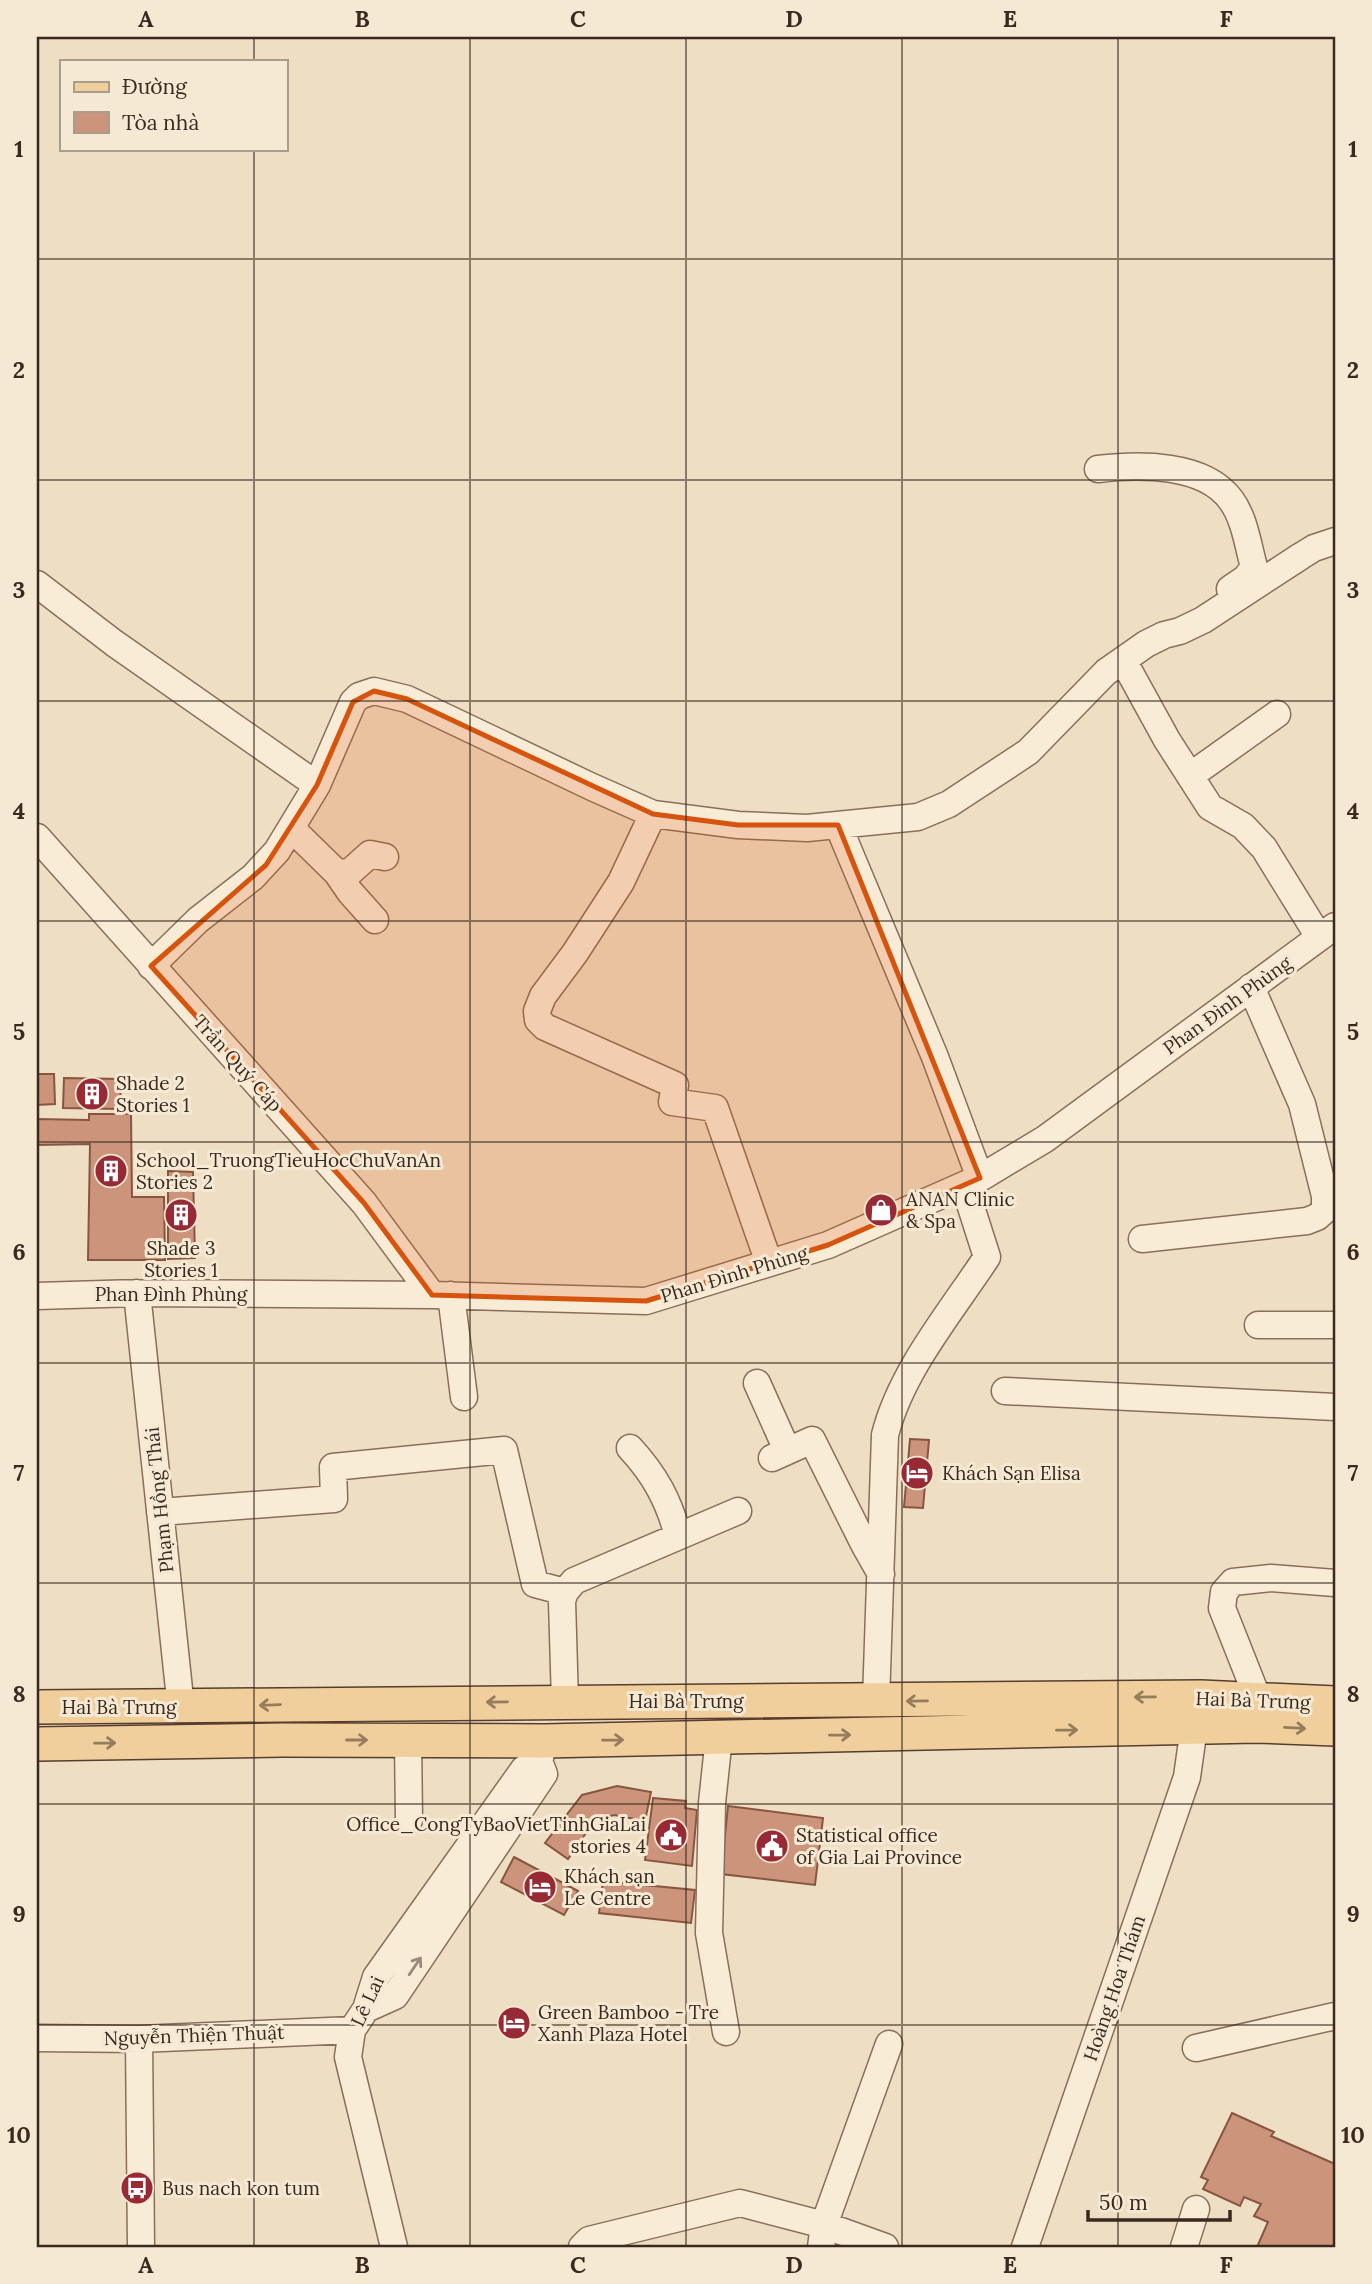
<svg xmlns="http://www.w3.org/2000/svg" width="1372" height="2284" viewBox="0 0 1372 2284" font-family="Lora,serif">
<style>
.building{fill:#cc947a;stroke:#885640;stroke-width:2}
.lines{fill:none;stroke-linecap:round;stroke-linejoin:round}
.minor-casing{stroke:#896f5a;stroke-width:29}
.major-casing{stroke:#573d2e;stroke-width:36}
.minor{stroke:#f9ecd7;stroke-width:26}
.major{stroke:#f1cf9c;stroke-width:33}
.oneway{stroke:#957c5d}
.oneway2{stroke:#998a7a}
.marked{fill:#d6540e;fill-opacity:0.2;stroke:#d6540e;stroke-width:5;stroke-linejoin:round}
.grid{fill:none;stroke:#39291e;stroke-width:2;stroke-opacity:0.55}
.labels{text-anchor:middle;stroke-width:6;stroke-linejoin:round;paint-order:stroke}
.street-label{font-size:19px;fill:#39291e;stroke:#f6e9d3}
.poi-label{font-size:19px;fill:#39291e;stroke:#f6e9d3;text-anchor:start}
.neatline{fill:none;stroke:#39291e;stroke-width:2.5}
.grid-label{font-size:23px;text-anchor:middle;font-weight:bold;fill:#39291e}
</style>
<rect width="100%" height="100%" fill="#eedec4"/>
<path class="building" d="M37,1074H54L55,1104L37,1105Z
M64,1078L121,1079L120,1109L63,1108Z
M89,1114H131L132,1197H164L165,1260H88L90,1144L37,1145V1119L89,1120Z
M168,1171L193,1172L195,1258L168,1259Z
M910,1439L929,1440L923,1508L904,1507Z
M617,1786L651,1792L645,1821L614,1815L595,1820L568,1859L545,1843L582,1795Z
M653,1798L686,1801L685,1808L697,1810L692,1866L645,1860Z
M728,1806L823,1818L815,1885L721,1874Z
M514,1857L578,1891L564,1915L501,1882Z
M603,1881L695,1890L691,1923L599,1913Z
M1232,2113L1274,2132L1271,2136L1335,2164V2247H1257L1268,2222L1254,2216L1261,2204L1244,2197L1240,2206L1203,2189L1208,2180L1201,2177Z"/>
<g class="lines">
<defs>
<path id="minor" d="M1098,469C1139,464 1204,463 1231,500C1245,519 1248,546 1254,567L1246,578L1230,589
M37,584L114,643L317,785
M1123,660L1167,740L1210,807L1243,826L1264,848L1319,937
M1190,776L1277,714
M653,814L621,882L575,953L543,996L537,1011L538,1020L545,1027L675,1085L672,1102L715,1108L769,1263
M838,825L935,1057L980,1178
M291,828L337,873L350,872L370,854L385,857
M37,837L364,1203L432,1295
M337,873L350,892L375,920
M151,966L198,920L253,877L277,851L317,785L353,702L359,696L374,691L407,699L592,787L653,814L738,825L807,828L918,817L949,804L1028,752L1106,672L1146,644L1164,635L1180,631L1203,620L1301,556L1314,548L1335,541
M1142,1239L1307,1221L1317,1217L1325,1210V1196L1302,1104L1251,987
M137,1293L181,1708
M451,1295L464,1397
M37,1296L137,1293L432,1295L646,1301L828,1245L980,1178L1045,1139L1335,926
M1258,1325H1335
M757,1383L787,1450
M1005,1391L1335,1407
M630,1448C655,1475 669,1501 678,1536
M772,1458L812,1440L864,1544L881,1574
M160,1512L334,1499L333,1467L504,1450L535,1584L565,1592
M1258,1699L1222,1608L1224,1592L1233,1582L1271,1578L1335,1583
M876,1701L885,1435C901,1371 951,1312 987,1257L964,1185
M565,1702L562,1601L565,1592L574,1581L738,1511
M719,1737L712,1803L709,1933L726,2032
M408,1740L409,1820
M366,2009L395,1996L544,1774L539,1761L542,1750
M37,2038L139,2039L352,2030
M139,2039L141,2247
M1196,2048L1335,2016
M394,2247L348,2057L352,2030L366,2009L376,1977L524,1769L539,1761
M582,2247L589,2240L740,2203L824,2225L885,2247
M821,2247L824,2225L889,2044
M1025,2247L1187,1777L1194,1727
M1184,2247L1196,2209"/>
<path id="major" d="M37,1707L1201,1697L1335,1703
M37,1744L282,1740L544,1741L1256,1726L1335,1729"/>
</defs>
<use href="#minor" class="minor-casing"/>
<use href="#major" class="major-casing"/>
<use href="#minor" class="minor"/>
<use href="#major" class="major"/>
</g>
<defs><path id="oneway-shaft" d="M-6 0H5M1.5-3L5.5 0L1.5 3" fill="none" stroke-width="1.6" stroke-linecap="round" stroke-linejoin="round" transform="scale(1.75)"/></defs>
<g class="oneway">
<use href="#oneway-shaft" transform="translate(1145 1697) rotate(179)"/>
<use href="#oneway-shaft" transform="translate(917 1701) rotate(179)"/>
<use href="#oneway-shaft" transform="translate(497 1702) rotate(179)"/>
<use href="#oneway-shaft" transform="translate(270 1705) rotate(178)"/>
<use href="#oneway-shaft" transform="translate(1295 1728) rotate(3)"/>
<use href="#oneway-shaft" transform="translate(1067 1730) rotate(-1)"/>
<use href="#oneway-shaft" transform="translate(840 1735) rotate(-1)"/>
<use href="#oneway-shaft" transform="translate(357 1740)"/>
<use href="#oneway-shaft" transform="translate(613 1740) rotate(-1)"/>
<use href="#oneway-shaft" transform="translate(105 1743) rotate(-1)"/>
</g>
<use class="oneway2" href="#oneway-shaft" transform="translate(415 1966) rotate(-56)"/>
<path class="marked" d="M374,691L407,699L653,814L738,825H838L980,1178L828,1245L646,1301L432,1295L364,1203L151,966L266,865L317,785L353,702Z"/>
<path class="grid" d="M254,37V61M470,37V2247M686,37V2247M902,37V2247M1118,37V2247M254,149V2247M37,259H1335M37,480H1335M37,701H1335M37,921H1335M37,1142H1335M37,1363H1335M37,1583H1335M37,1804H1335M37,2025H1335"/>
<defs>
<symbol id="building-disc" viewBox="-11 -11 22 22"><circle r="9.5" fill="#982a35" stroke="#f6e9d3"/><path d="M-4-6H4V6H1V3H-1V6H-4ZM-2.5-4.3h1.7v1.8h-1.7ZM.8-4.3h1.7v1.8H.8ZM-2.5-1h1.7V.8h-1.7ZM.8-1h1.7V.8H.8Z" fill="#fff"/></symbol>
<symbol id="shop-disc" viewBox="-11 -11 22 22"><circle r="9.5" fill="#982a35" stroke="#f6e9d3"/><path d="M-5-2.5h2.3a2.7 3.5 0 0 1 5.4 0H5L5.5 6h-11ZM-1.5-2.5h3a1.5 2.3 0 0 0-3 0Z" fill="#fff"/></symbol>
<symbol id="hotel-disc" viewBox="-11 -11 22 22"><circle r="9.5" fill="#982a35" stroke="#f6e9d3"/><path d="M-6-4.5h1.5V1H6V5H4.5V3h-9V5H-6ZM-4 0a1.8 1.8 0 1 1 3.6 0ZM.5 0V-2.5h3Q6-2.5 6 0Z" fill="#fff"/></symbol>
<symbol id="civic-disc" viewBox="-11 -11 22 22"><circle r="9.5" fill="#982a35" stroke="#f6e9d3"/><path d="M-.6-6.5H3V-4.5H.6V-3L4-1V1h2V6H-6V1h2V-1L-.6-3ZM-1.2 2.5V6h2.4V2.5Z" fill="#fff"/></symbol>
<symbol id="bus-disc" viewBox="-11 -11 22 22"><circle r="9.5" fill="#982a35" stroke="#f6e9d3"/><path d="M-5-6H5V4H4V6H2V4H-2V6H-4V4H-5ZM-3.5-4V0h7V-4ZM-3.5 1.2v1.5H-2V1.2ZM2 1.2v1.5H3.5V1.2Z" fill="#fff"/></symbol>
</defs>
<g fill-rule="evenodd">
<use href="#building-disc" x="73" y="1075" width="38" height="38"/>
<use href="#building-disc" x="92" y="1152" width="38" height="38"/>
<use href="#shop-disc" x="862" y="1191" width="38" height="38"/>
<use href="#building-disc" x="162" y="1196" width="38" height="38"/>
<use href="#hotel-disc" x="898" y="1454" width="38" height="38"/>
<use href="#civic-disc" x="652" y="1816" width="38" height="38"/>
<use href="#civic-disc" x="753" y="1827" width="38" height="38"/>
<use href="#hotel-disc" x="521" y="1868" width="38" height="38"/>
<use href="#hotel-disc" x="495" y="2004" width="38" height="38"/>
<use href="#bus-disc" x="118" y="2169" width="38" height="38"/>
</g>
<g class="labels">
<g class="street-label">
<text transform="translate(1227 1005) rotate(-36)" y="7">Phan Đình Phùng</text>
<text transform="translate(238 1063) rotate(48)" y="7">Trần Quý Cáp</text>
<text transform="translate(734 1274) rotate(-17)" y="7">Phan Đình Phùng</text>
<text x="171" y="1301">Phan Đình Phùng</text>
<text transform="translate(159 1500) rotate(-96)" y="7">Phạm Hồng Thái</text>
<text transform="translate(1253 1700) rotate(2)" y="7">Hai Bà Trưng</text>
<text x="686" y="1708">Hai Bà Trưng</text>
<text x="119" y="1714">Hai Bà Trưng</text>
<text transform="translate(1114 1988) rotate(-71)" y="7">Hoàng Hoa Thám</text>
<text transform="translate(367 2001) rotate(-65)" y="7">Lê Lai</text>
<text transform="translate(194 2035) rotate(-2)" y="7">Nguyễn Thiện Thuật</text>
</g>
<g class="poi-label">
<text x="116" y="1090">Shade 2<tspan x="116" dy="22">Stories 1</tspan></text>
<text x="136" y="1167">School_TruongTieuHocChuVanAn<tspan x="136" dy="22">Stories 2</tspan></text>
<text x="906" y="1206">ANAN Clinic<tspan x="906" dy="22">&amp; Spa</tspan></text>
<text x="181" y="1255" text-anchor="middle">Shade 3<tspan x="181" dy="22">Stories 1</tspan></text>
<text x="942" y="1480">Khách Sạn Elisa</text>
<text x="646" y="1831" text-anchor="end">Office_CongTyBaoVietTinhGiaLai<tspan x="646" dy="22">stories 4</tspan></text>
<text x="796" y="1842">Statistical office<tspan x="796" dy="22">of Gia Lai Province</tspan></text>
<text x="564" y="1883">Khách sạn<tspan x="564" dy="22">Le Centre</tspan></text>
<text x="538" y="2019">Green Bamboo - Tre<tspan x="538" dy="22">Xanh Plaza Hotel</tspan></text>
<text x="162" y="2195">Bus nach kon tum</text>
</g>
</g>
<rect width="1372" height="2284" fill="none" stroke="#f6e9d3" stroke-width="77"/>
<rect x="60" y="60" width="228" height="91" fill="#f6e9d3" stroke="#aa9c8b" stroke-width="2"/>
<rect x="74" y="82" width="35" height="10" fill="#f1cf9c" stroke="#aa9c8b" stroke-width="2"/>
<text x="122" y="94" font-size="21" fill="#39291e">Đường</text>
<rect x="74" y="112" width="35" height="21" fill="#cc947a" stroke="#aa9c8b" stroke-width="2"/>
<text x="122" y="130" font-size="21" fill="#39291e">Tòa nhà</text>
<path d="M1088 2210v10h142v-10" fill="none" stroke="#39291e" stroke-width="3.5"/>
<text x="1099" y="2210" font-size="21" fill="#39291e" stroke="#f6e9d3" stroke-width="5" paint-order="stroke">50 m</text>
<rect x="38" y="38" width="1296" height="2208" class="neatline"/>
<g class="grid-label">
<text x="146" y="27">A</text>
<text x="362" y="27">B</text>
<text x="578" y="27">C</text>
<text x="794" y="27">D</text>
<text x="1010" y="27">E</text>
<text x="1226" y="27">F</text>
<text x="19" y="157">1</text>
<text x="1353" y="157">1</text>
<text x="19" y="378">2</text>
<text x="1353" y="378">2</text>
<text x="19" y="598">3</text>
<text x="1353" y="598">3</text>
<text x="19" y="819">4</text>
<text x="1353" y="819">4</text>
<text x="19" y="1040">5</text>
<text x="1353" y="1040">5</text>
<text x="19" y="1260">6</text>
<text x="1353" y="1260">6</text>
<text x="19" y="1481">7</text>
<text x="1353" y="1481">7</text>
<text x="19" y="1702">8</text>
<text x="1353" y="1702">8</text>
<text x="19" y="1922">9</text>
<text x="1353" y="1922">9</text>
<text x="19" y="2143">10</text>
<text x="1353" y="2143">10</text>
<text x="146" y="2273">A</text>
<text x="362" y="2273">B</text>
<text x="578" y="2273">C</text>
<text x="794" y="2273">D</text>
<text x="1010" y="2273">E</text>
<text x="1226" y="2273">F</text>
</g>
</svg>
